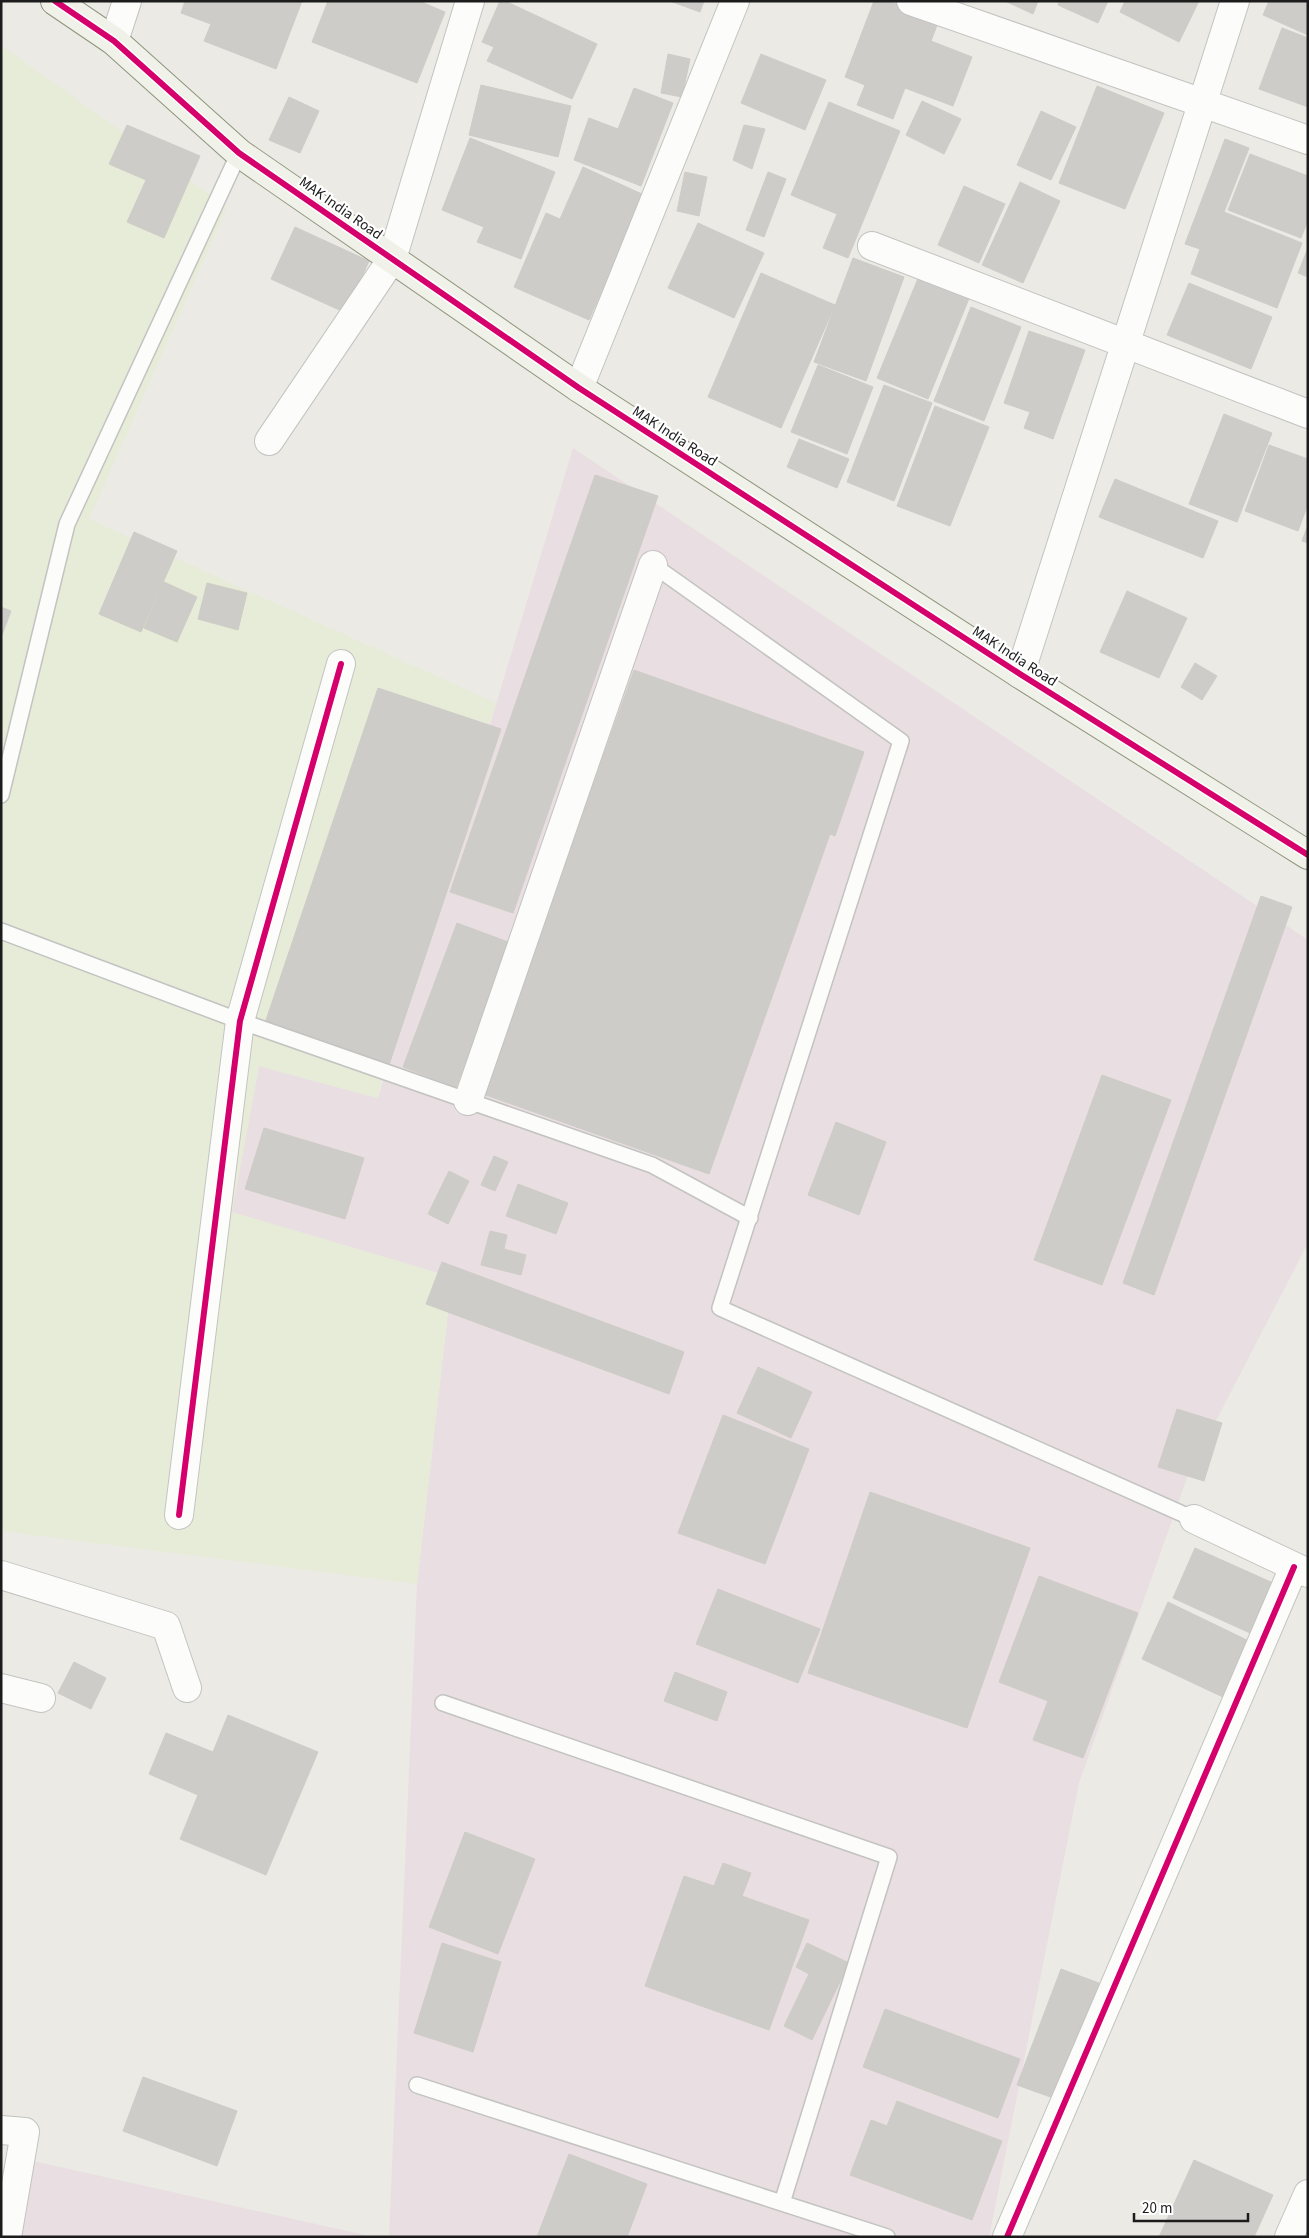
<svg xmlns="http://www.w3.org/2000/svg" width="1309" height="2238" viewBox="0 0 1309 2238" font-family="'Source Sans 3',sans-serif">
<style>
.industrial{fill:#e9dee2}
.farmland{fill:#e7ecd8}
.building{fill:#cdccc8;stroke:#ceccc6}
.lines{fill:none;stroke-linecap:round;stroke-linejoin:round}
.lane-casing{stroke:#c3c3c1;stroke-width:18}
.street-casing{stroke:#c3c3c1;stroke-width:30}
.secondary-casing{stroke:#8e947d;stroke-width:30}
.lane{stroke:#fcfcfb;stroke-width:15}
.street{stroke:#fcfcfb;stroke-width:28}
.secondary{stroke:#f0f2e9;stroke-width:28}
.cycleway-casing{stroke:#fff;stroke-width:9}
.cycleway{stroke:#d6006c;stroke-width:6}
.labels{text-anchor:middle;stroke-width:4.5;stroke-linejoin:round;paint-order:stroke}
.street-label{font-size:15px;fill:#1c1c1c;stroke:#fff}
</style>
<rect width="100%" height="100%" fill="#ebeae5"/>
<path class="industrial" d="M573,448L1308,940V1243L1188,1475L1079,1783L989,2237H389L417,1584L452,1277L231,1212L259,1066L378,1098Z
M24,2159L374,2237H12Z"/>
<path class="farmland" d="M1,45L227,207L89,519L496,703L377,1098L259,1066L232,1212L452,1277L417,1584L1,1531Z"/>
<path class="building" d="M185,1H302L276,69L204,41L211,24L181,13Z
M328,1H419L445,12L417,83L312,42Z
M500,1H505L597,44L572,99L487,61L494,47L482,42Z
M670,1H704L700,12Z
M874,1H890L939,20L931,41L972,57L953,106L905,88L893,119L857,105L865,85L845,77Z
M1005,1H1038L1033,14Z
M1059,1H1108L1098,23L1058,5Z
M1125,1H1199L1179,42L1120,12Z
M1269,1H1308V35L1263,15Z
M1282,28L1308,38V107L1259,89Z
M668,54L690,59L682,97L661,93Z
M761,54L826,80L805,130L741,103Z
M481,85L571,106L558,157L469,135Z
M1097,86L1164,113L1125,209L1059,183Z
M634,88L673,103L641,186L574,160L589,118L618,129Z
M289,97L319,111L300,153L269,140Z
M922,101L961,119L944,154L906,135Z
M829,102L900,131L848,258L823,248L837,214L791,195Z
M1041,111L1076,127L1051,180L1017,165Z
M127,125L200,156L164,238L127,222L146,180L109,164Z
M744,125L765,129L752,169L733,160Z
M470,138L555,172L521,259L477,242L484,227L442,210Z
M1225,139L1249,148L1224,212L1302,243L1277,308L1191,274L1200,249L1185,244Z
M1250,154L1308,176V220L1301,238L1228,210Z
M583,167L644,195L589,320L514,287L546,213L560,219Z
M685,172L707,177L699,216L677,211Z
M768,172L786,179L764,237L746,230Z
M1020,182L1060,201L1023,283L982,265Z
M964,186L1005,204L979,263L938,245Z
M698,223L764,253L734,318L668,288Z
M295,227L369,261L346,313L271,279Z
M1308,248V277L1298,273Z
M853,258L904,277L866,381L814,362Z
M761,273L835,305L781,428L708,397Z
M919,276L970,296L928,399L877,378Z
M1189,283L1272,317L1251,369L1167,335Z
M971,307L1021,327L984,421L934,401Z
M1029,331L1085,350L1053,439L1024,428L1030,412L1004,403Z
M818,365L873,387L847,454L791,432Z
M884,385L932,403L894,501L847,482Z
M935,406L989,427L950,526L897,506Z
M1224,414L1272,433L1237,522L1189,504Z
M799,439L849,459L837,488L787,467Z
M1269,445L1308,459V504L1298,531L1245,511Z
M595,475L658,496L513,913L450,892Z
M1115,479L1218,521L1203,558L1099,517Z
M1308,525V543L1302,541Z
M134,532L177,551L141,632L99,614Z
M164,582L197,597L177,642L144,628Z
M207,583L247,593L238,630L198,619Z
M1127,591L1187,618L1159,678L1100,652Z
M1,607L11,611L2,635H1Z
M1195,663L1217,676L1202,700L1181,687Z
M634,670L864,752L835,836L830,834L709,1174L483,1094Z
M378,688L501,729L388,1068L264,1026Z
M1261,896L1292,907L1154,1295L1123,1283Z
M457,923L511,943L456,1087L403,1067Z
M1102,1075L1171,1100L1102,1285L1034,1260Z
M836,1122L886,1142L859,1215L808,1195Z
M264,1128L364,1158L345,1219L245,1189Z
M494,1156L508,1162L495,1191L481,1185Z
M449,1171L469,1181L448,1224L428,1214Z
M518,1184L568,1203L556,1234L506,1216Z
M490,1231L507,1235L504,1249L526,1255L521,1275L481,1265Z
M442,1262L684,1352L669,1394L426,1304Z
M758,1367L812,1392L791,1438L737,1413Z
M1177,1409L1222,1423L1204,1481L1158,1467Z
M723,1415L809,1449L765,1564L678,1533Z
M870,1492L1030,1548L967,1728L808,1673Z
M1195,1548L1273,1583L1250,1633L1173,1598Z
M1039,1576L1138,1613L1083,1758L1033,1740L1048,1701L999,1682Z
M718,1589L820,1629L798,1683L696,1644Z
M1168,1602L1251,1642L1225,1698L1142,1659Z
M74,1662L106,1678L91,1709L58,1693Z
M675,1672L727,1692L717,1721L664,1701Z
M228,1715L318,1752L266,1875L180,1839L198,1795L149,1774L166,1733L213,1752Z
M465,1832L535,1859L498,1954L429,1927Z
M723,1863L751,1873L742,1896L809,1920L769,2030L645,1986L684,1876L714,1886Z
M442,1943L501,1962L473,2052L414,2033Z
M807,1943L849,1963L812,2040L784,2026L809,1974L796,1967Z
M1061,1969L1099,1983L1056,2099L1017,2085Z
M885,2009L1020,2059L998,2118L863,2067Z
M143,2077L237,2111L217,2166L123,2131Z
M897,2101L1002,2141L972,2220L850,2175L871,2120L887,2126Z
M569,2154L647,2184L627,2237H537Z
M1194,2160L1273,2195L1254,2237H1159Z"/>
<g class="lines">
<defs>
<path id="lane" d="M653,565L901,741L720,1308L1194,1519
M1,795L67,524L239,153
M1,931L240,1021L652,1165L750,1218
M443,1703L889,1857L782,2203
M417,2085L887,2237"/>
<path id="street" d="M911,1L1308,140
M114,41L127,1
M872,246L1308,414
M579,388L735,1
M269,441L392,259L470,1
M1020,674L1235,1
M468,1101L653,565
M179,1515L240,1021L341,664
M1194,1519L1308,1573
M1,1575L166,1626L187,1688
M1,1688L41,1698
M1,2130L25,2132L7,2237
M1007,2237L1294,1567
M1289,2237L1308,2194"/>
<path id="secondary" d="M55,1L114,41L239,153L579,388L1020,674L1308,855"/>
</defs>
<use href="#lane" class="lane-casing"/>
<use href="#street" class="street-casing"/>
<use href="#secondary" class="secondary-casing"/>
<use href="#lane" class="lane"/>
<use href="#street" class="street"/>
<use href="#secondary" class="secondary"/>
<defs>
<path id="cycleway" d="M55,1L114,41L239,153L579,388L1020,674L1308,855
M179,1515L240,1021L341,664
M1007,2237L1294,1567"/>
</defs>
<use href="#cycleway" class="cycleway-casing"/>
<use href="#cycleway" class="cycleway"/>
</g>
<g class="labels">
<g class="street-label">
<text transform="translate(341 208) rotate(35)" y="5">MAK India Road</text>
<text transform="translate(675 436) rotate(33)" y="5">MAK India Road</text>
<text transform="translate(1015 656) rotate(33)" y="5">MAK India Road</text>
</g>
</g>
<rect width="1309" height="2238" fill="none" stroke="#1c1c1c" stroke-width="5"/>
<path d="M1134 2213v8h114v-8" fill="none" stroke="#1c1c1c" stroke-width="2.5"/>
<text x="1142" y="2213" font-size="15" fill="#1c1c1c" stroke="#ffffff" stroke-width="4" paint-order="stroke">20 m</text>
</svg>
